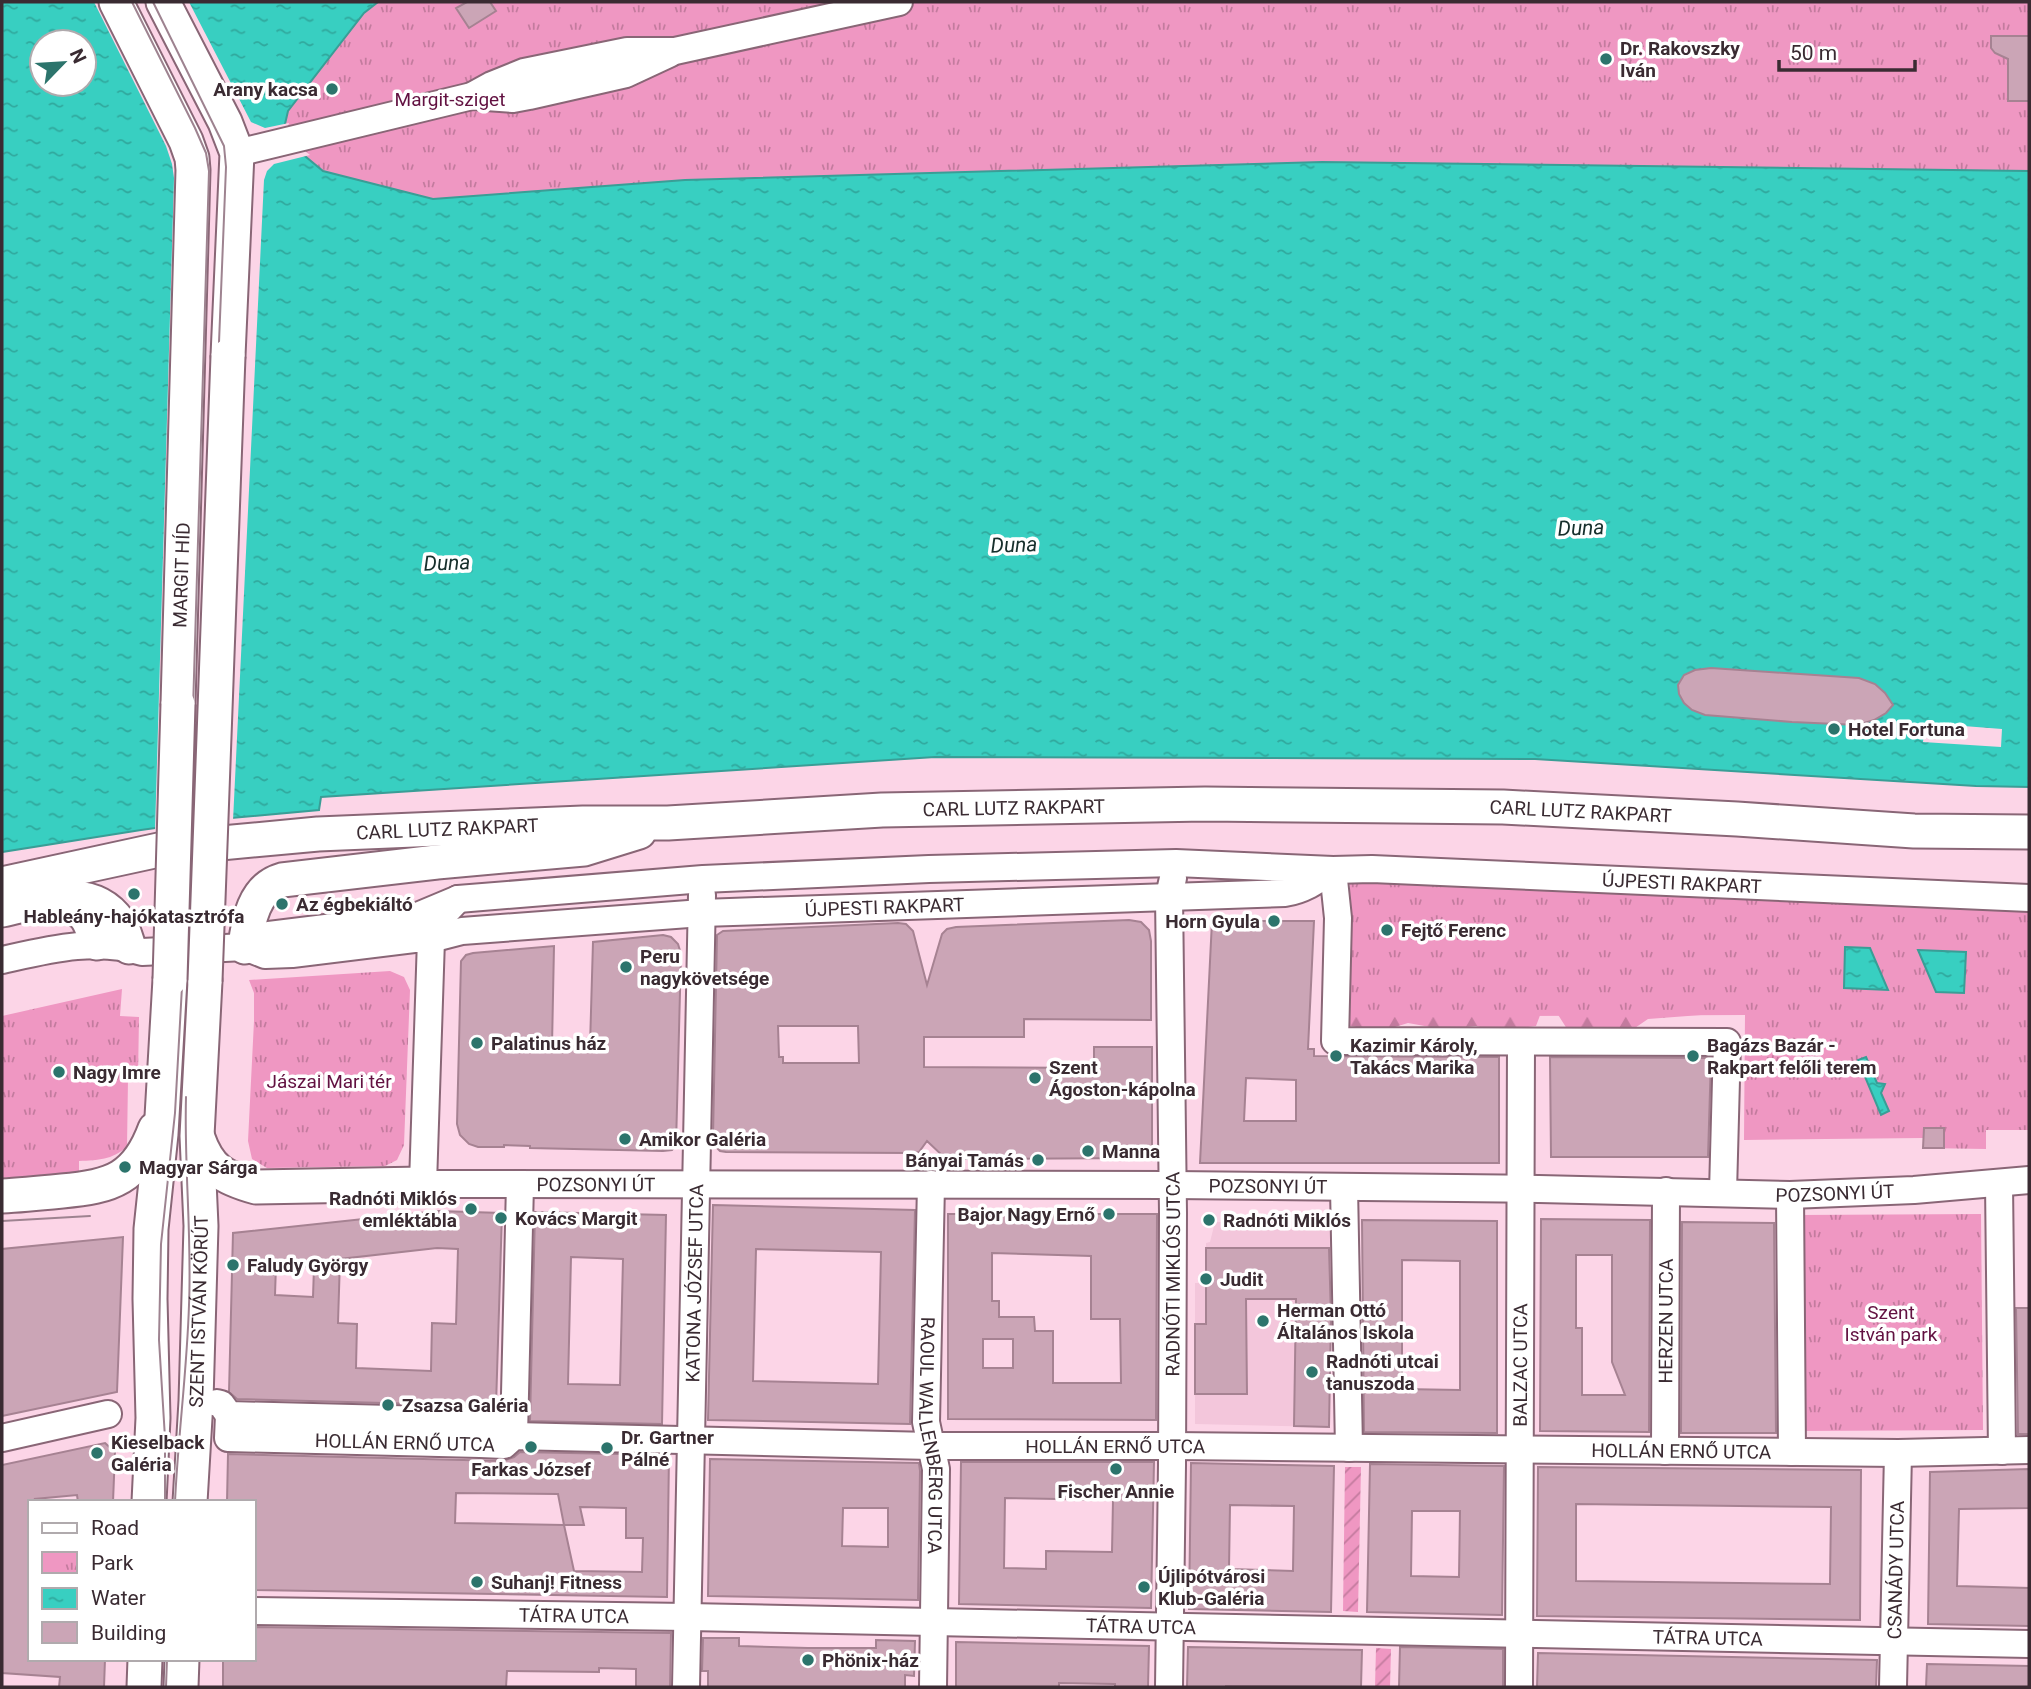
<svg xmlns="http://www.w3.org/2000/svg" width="2031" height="1689" viewBox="0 0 2031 1689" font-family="Roboto,sans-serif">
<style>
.built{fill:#f3c6db}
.forest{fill:url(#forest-firs)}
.park{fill:url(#park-tufts)}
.garden{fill:url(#garden-furrows)}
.water{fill:url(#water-ripples);stroke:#399e96;stroke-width:2;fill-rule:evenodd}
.pier{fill:#fcd5e7}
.building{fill:#cba5b6;stroke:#a68292;stroke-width:2;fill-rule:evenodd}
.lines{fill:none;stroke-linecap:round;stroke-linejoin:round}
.minor-casing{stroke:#896676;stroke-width:30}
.major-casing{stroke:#896676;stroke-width:37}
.minor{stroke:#fff;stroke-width:26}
.major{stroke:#fff;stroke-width:33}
.tram{stroke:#9e8390;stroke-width:2}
.major-bridge-casing{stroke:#896676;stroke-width:37;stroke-linecap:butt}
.major-bridge{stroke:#fff;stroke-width:33}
.poi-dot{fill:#2c746c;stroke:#fff;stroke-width:2.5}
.labels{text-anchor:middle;stroke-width:7;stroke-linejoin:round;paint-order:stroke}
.poi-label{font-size:19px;font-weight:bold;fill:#3a2b32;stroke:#fff;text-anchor:start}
.park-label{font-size:19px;fill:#621141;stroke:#fff}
.street-label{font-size:19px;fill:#3a2b32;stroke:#fff}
.water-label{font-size:21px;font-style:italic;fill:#172f2c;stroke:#fff}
</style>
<defs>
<pattern id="forest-firs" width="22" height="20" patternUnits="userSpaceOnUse" patternTransform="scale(1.75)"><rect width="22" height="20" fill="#ef97c2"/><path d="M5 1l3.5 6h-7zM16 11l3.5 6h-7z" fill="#c37b9e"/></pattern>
<pattern id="park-tufts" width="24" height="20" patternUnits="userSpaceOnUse" patternTransform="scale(1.75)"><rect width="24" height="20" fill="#ef97c2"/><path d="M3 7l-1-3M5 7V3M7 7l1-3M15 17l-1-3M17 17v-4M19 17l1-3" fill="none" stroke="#c37b9e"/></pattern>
<pattern id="garden-furrows" width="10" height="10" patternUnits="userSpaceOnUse" patternTransform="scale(1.75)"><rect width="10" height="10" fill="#ef97c2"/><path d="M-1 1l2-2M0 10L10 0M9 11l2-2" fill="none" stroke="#c37b9e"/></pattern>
<pattern id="water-ripples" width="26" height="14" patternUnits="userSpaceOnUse" patternTransform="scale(1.75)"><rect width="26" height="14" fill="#38cfc1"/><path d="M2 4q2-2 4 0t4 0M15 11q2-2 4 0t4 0" fill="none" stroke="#30a89d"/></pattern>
</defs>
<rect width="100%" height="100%" fill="#fcd5e7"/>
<path class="built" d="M1330,1221L1329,1427L1195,1424V1283H1206V1243L1210,1242L1215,1222Z"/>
<path class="forest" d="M1345,900H1361L1720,1012L1701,1015L1648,1019L1629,1032H1569L1555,1010H1542L1536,1026L1495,1031L1476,1026L1441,1029L1408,1023L1382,1031L1350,1026L1342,1023Z"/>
<path class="park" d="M378,2H2029V171L1322,162L685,180L433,199L323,171L282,137L288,111L364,13Z
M1350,882L2029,906V1130H1986V1149L1923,1148V1138L1744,1140L1745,1015L1347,1017Z
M390,971L404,977L410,990L404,1145L397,1160L385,1166L267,1168L252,1159L248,1141L254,1021V993L249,980Z
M122,989L120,1016L139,1017L138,1078L128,1079L127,1147C111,1160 99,1160 79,1161V1172L2,1178V1016Z
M1981,1214L1983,1430L1800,1431L1798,1215Z"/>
<path class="garden" d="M1345,1467H1361L1358,1612L1343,1611Z
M1376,1648L1391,1649L1390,1687H1375Z"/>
<path class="water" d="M2,2H378L364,13L288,111L282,137L323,171L433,199L685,180L1322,162L2029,171V787L1976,786L1535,759L935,757L321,797L319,810L220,819L141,830L2,852ZM42,42H84V84H42Z
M1845,947L1870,948L1888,990L1844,988Z
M1918,950L1966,952L1964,993L1936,992Z
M1866,1057L1877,1083L1885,1084L1881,1093L1889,1111L1881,1115L1858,1060Z"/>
<path class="pier" d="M94,2H189L251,122L265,128L289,123L285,135L310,155L274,164L267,171L264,180L233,821L155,831L174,178L172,164L166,146Z
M1925,723L2002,729L2001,747L1923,742Z"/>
<path class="building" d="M467,2H490L496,11L469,28L456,8Z
M1991,36H2029V101H2008V59L1995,53L1991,48Z
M1711,668L1859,678L1875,684L1885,693L1893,705L1886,713L1874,720L1858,725L1792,722L1705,715L1692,710L1684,703L1679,694L1678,685L1684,675L1695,670Z
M1129,920L1141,922L1149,930L1151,941V1020L1024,1019V1037H924V1067L1094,1068V1047H1152V1147L1144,1158L954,1159L945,1158L927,1141L919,1152L911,1153L726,1152L720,1151L715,1146L713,1136L717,935L723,931L898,923L906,924L913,931L927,985L942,934L947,929L956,927ZM778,1026H858L859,1063H783V1057H779Z
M1212,921H1314L1308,1049H1314V1056L1499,1057V1163H1200ZM1246,1078L1296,1080V1121H1244Z
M663,935L671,937L678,944L681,954L676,1145L672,1150L663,1151L530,1148V1146L504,1145V1147H478L469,1144L460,1135L457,1124L461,961L466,955L473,953L554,946L552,1046H590L593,942Z
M1550,1057L1711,1058L1708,1157H1551Z
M1924,1128H1944V1148H1923Z
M713,1205L915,1210L910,1424L708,1420ZM756,1249L881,1252L878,1384L753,1381Z
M438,1211L502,1213L496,1406L237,1399L229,1392L233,1233ZM437,1248L458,1249L456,1324L432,1323L431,1371L356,1368L357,1324L338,1323L340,1259ZM276,1265L314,1267L313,1297L275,1295Z
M535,1212L666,1215L662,1424L530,1421ZM571,1257L623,1259L620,1385L568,1384Z
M948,1214H1157L1156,1420L948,1419ZM992,1253L1091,1256V1319H1120L1121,1383H1053V1331H1035L1034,1317H999V1301H992ZM983,1339H1013V1368H983Z
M1541,1219L1650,1220L1649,1432L1540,1431ZM1576,1255H1612V1362L1625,1395H1582V1328H1576Z
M1362,1220L1497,1221V1433L1364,1432ZM1402,1260L1460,1261V1390L1402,1389Z
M1682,1222L1774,1223L1776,1433H1681Z
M123,1237L117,1392L2,1416V1249Z
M1206,1248H1329L1331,1317L1329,1427L1294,1426L1296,1299H1246L1247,1394H1195V1324H1206Z
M2016,1308H2029V1434H2018Z
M105,1443L115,1452L113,1502H78L77,1495L35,1499L36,1502H30V1659H105L104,1687H59L60,1677L2,1673V1465Z
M520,1452L669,1455L667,1597L254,1590V1502H227L228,1454L503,1461L514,1457ZM456,1493L558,1494L564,1525L455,1523ZM580,1507L626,1508V1538H643L642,1572L574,1571L564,1525H584Z
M710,1459L919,1463L920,1471L918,1600L708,1596ZM843,1508H888V1547L842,1546Z
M961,1462H1154L1151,1608L959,1604ZM1005,1498L1113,1500L1112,1552L1046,1551V1569L1004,1568Z
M1191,1463L1334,1466L1331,1612L1189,1609ZM1230,1505L1294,1506L1293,1571L1229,1569Z
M1370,1464L1504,1466L1502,1615L1367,1612ZM1412,1511H1460L1459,1577L1411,1576Z
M1538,1467L1861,1470L1860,1620L1537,1616ZM1576,1504L1831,1507L1830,1584L1576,1581Z
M2029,1469V1508L1959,1509L1957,1586L2029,1588V1626L1928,1624L1930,1472Z
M254,1627L671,1633L670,1687H636V1669L599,1668V1672L507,1671L506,1687H223V1659H254Z
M703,1638H739V1646L808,1648H876V1640L915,1641L914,1676L905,1675V1687H708V1671H702Z
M956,1642L1149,1646L1148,1687H1115V1684L1059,1683V1687H956Z
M1188,1647L1362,1650L1361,1687L1226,1686V1687H1187Z
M1400,1647L1503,1649V1687H1399Z
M1538,1653L1877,1660L1876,1687H1537Z
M1927,1664L2029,1666V1687H1926Z"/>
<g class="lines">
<defs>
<g id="minor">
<path d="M472,96L513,99L529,96L626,74L669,54"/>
<path d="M237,153L472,96L492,85L524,72L627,51H675L899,2"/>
<path d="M1333,870L1338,918L1335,1041L1727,1042L1723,1192"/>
<path id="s1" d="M458,899L442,916L431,939L423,1184L1173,1185L1539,1189L1790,1195L1914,1190L2029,1180"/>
<path id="s2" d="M245,947L269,935L415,917L458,899L703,879L929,869L1176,863L1333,870L1372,869L2029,898"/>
<path id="s3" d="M2,960C47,950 96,937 142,952L245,947L265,955L292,954L414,939H431L462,931L702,913L1285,893C1304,890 1318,880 1333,870"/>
<path d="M1999,1183L2002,1451"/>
<path id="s4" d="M931,1184L926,1422L936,1469L933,1687"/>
<path d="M1344,1187L1349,1448"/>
<path d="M1790,1195L1792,1452"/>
<path d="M217,1403L221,1404L229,1415L514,1422"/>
<path id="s5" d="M229,1415L228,1438L480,1444L504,1445L514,1436L931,1446H1173L1898,1453L2029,1450"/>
<path d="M514,1436L520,1184"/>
<path d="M2,1438L108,1414"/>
<path id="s6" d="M1665,1451L1666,1191"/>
<path id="s7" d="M254,1611L688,1617L2029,1644"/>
<path id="s8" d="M686,1687L702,895"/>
<path id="s9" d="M1169,1687L1172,1465L1173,1213L1169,896L1173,878"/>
<path id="s10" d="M1519,1687L1521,1042"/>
<path id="s11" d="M1893,1687L1898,1453"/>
</g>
<g id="major">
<path d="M116,2L186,141L192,158L193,170L178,704"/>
<path d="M163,2L225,122L237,153L228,356"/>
<path id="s12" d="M2,884L168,848L318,834L583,823H668L882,810L1205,804L1503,807L1737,819L1914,831L2029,832"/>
<path d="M58,902C86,911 88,915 97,943"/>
<path d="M2,910C41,902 91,882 119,922C124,929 126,939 129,947"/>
<path d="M245,947C248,921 254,888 282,880L437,862L584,849L639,832"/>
<path d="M198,1138C209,1170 224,1178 256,1187L423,1184"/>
<path d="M2,1196C22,1195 42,1193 62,1191C112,1187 137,1178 155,1129"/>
<path d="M149,1502L153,1418L150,1299L151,1229L161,1134L170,979"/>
<path id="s13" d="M190,1502L196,1401L201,1226L197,1136L205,981"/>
<path d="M144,1687L145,1659"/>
<path d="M181,1687L182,1659"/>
</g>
</defs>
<use href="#minor" class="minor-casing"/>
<use href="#major" class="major-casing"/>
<use href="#minor" class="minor"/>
<use href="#major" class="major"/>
<path class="tram" d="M132,2L195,128L206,153L209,171L188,878L175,1113L161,1244L159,1340L165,1438V1502
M153,2L224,146L226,167L195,944
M2,1221L90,1216
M175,1502C178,1436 187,1371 189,1305C192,1236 184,1167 186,1097
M166,1687L167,1659"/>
<defs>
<path id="major-bridge" d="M170,979L178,704
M205,981L228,356"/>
</defs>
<use href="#major-bridge" class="major-bridge-casing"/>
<use href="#major-bridge" class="major-bridge"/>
</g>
<g class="poi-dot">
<circle cx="1606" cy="59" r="7"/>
<circle cx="332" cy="89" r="7"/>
<circle cx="1834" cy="729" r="7"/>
<circle cx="134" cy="894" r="7"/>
<circle cx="282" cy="904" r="7"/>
<circle cx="1274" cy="921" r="7"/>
<circle cx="1387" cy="930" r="7"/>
<circle cx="626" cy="967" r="7"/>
<circle cx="477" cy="1043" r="7"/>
<circle cx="1336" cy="1056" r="7"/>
<circle cx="1693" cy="1056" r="7"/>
<circle cx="59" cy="1072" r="7"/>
<circle cx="1035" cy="1078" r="7"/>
<circle cx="625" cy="1139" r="7"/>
<circle cx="1088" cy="1151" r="7"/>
<circle cx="1038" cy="1160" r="7"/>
<circle cx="125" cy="1167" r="7"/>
<circle cx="471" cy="1209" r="7"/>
<circle cx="1109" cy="1214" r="7"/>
<circle cx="501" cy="1218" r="7"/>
<circle cx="1209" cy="1220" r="7"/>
<circle cx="233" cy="1265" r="7"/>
<circle cx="1206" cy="1279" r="7"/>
<circle cx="1263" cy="1321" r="7"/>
<circle cx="1312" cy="1372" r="7"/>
<circle cx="388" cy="1405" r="7"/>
<circle cx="531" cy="1447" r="7"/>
<circle cx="607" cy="1448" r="7"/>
<circle cx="97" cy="1453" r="7"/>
<circle cx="1116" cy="1469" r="7"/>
<circle cx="477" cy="1582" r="7"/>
<circle cx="1144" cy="1587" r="7"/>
<circle cx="808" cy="1660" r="7"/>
</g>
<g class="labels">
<g class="poi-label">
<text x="1620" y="55">Dr. Rakovszky<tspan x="1620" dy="22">Iván</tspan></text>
<text x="318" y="96" text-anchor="end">Arany kacsa</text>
<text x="1848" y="736">Hotel Fortuna</text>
<text x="296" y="911">Az égbekiáltó</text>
<text x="134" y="923" text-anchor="middle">Hableány-hajókatasztrófa</text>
<text x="1260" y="928" text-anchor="end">Horn Gyula</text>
<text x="1401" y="937">Fejtő Ferenc</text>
<text x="640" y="963">Peru<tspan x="640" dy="22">nagykövetsége</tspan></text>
<text x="491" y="1050">Palatinus ház</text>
<text x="1350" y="1052">Kazimir Károly,<tspan x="1350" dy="22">Takács Marika</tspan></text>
<text x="1707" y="1052">Bagázs Bazár -<tspan x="1707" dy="22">Rakpart felőli terem</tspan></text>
<text x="1049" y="1074">Szent<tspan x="1049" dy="22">Ágoston-kápolna</tspan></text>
<text x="73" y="1079">Nagy Imre</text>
<text x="639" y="1146">Amikor Galéria</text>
<text x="1102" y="1158">Manna</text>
<text x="1024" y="1167" text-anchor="end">Bányai Tamás</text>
<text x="139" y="1174">Magyar Sárga</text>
<text x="457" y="1205" text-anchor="end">Radnóti Miklós<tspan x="457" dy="22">emléktábla</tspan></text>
<text x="1095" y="1221" text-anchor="end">Bajor Nagy Ernő</text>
<text x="515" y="1225">Kovács Margit</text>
<text x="1223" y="1227">Radnóti Miklós</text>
<text x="247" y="1272">Faludy György</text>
<text x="1220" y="1286">Judit</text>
<text x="1277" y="1317">Herman Ottó<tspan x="1277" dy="22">Általános Iskola</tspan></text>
<text x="1326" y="1368">Radnóti utcai<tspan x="1326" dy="22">tanuszoda</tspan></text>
<text x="402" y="1412">Zsazsa Galéria</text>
<text x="621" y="1444">Dr. Gartner<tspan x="621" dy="22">Pálné</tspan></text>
<text x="111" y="1449">Kieselback<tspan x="111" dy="22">Galéria</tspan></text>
<text x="531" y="1476" text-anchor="middle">Farkas József</text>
<text x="1116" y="1498" text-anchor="middle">Fischer Annie</text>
<text x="1158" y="1583">Újlipótvárosi<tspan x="1158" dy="22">Klub-Galéria</tspan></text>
<text x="491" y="1589">Suhanj! Fitness</text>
<text x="822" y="1667">Phönix-ház</text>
</g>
<g class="park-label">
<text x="450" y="106">Margit-sziget</text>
<text x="329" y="1088">Jászai Mari tér</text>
<text x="1891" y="1319">Szent<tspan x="1891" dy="22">István park</tspan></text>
</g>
<g class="street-label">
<text transform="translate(181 575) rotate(-88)" y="7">MARGIT HÍD</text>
<text dy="7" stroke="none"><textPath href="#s12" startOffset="1017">CARL LUTZ RAKPART</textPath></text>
<text dy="7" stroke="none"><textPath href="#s12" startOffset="1584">CARL LUTZ RAKPART</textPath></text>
<text dy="7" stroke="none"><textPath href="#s12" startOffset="450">CARL LUTZ RAKPART</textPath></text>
<text dy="7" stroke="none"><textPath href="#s2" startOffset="1446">ÚJPESTI RAKPART</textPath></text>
<text dy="7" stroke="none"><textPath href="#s3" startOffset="889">ÚJPESTI RAKPART</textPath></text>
<text dy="7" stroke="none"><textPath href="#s1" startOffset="467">POZSONYI ÚT</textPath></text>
<text dy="7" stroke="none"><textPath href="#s1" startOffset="1139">POZSONYI ÚT</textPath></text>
<text dy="7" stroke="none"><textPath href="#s1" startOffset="1706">POZSONYI ÚT</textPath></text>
<text dy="7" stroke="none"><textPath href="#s9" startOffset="413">RADNÓTI MIKLÓS UTCA</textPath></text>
<text dy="7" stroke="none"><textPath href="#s8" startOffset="404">KATONA JÓZSEF UTCA</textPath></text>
<text dy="7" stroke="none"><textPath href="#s13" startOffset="191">SZENT ISTVÁN KÖRÚT</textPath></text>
<text dy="7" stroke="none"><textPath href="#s6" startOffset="130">HERZEN UTCA</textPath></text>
<text dy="7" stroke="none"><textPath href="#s10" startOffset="322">BALZAC UTCA</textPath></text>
<text dy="7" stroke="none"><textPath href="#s4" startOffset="252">RAOUL WALLENBERG UTCA</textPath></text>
<text dy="7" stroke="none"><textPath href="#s5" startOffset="200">HOLLÁN ERNŐ UTCA</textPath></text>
<text dy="7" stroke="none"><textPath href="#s5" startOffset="914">HOLLÁN ERNŐ UTCA</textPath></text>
<text dy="7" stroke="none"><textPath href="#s5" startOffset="1480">HOLLÁN ERNŐ UTCA</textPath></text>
<text dy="7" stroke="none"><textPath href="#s11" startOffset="117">CSANÁDY UTCA</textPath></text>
<text dy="7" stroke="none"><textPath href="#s7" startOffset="320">TÁTRA UTCA</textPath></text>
<text dy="7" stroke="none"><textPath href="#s7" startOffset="887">TÁTRA UTCA</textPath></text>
<text dy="7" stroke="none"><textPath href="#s7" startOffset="1454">TÁTRA UTCA</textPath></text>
</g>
<g class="water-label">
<text transform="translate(1581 528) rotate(-2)" y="7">Duna</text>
<text transform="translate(1014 545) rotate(-2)" y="7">Duna</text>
<text transform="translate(447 563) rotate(-2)" y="7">Duna</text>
</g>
</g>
<rect width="2031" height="1689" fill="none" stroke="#3a2b32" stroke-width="7"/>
<rect x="28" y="1500" width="228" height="161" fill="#ffffff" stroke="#b0aaad" stroke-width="2"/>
<rect x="42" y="1523" width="35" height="10" fill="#ffffff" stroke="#b0aaad" stroke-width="2"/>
<text x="91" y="1535" font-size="21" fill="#3a2b32">Road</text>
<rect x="42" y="1552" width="35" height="21" fill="url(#park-tufts)" stroke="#b0aaad" stroke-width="2"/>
<text x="91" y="1570" font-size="21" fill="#3a2b32">Park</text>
<rect x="42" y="1588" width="35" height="21" fill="url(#water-ripples)" stroke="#b0aaad" stroke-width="2"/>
<text x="91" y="1605" font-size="21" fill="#3a2b32">Water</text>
<rect x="42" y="1622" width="35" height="21" fill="#cba5b6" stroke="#b0aaad" stroke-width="2"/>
<text x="91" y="1640" font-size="21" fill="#3a2b32">Building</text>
<g transform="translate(63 63) rotate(65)"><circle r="33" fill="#ffffff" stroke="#b0aaad" stroke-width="2"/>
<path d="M0-5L12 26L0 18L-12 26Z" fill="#2c746c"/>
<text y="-10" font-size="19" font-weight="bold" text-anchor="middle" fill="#3a2b32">N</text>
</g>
<path d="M1779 60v10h136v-10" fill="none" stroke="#3a2b32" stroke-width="3.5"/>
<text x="1790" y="60" font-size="21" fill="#3a2b32" stroke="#ffffff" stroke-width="5" paint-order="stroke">50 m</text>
</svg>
